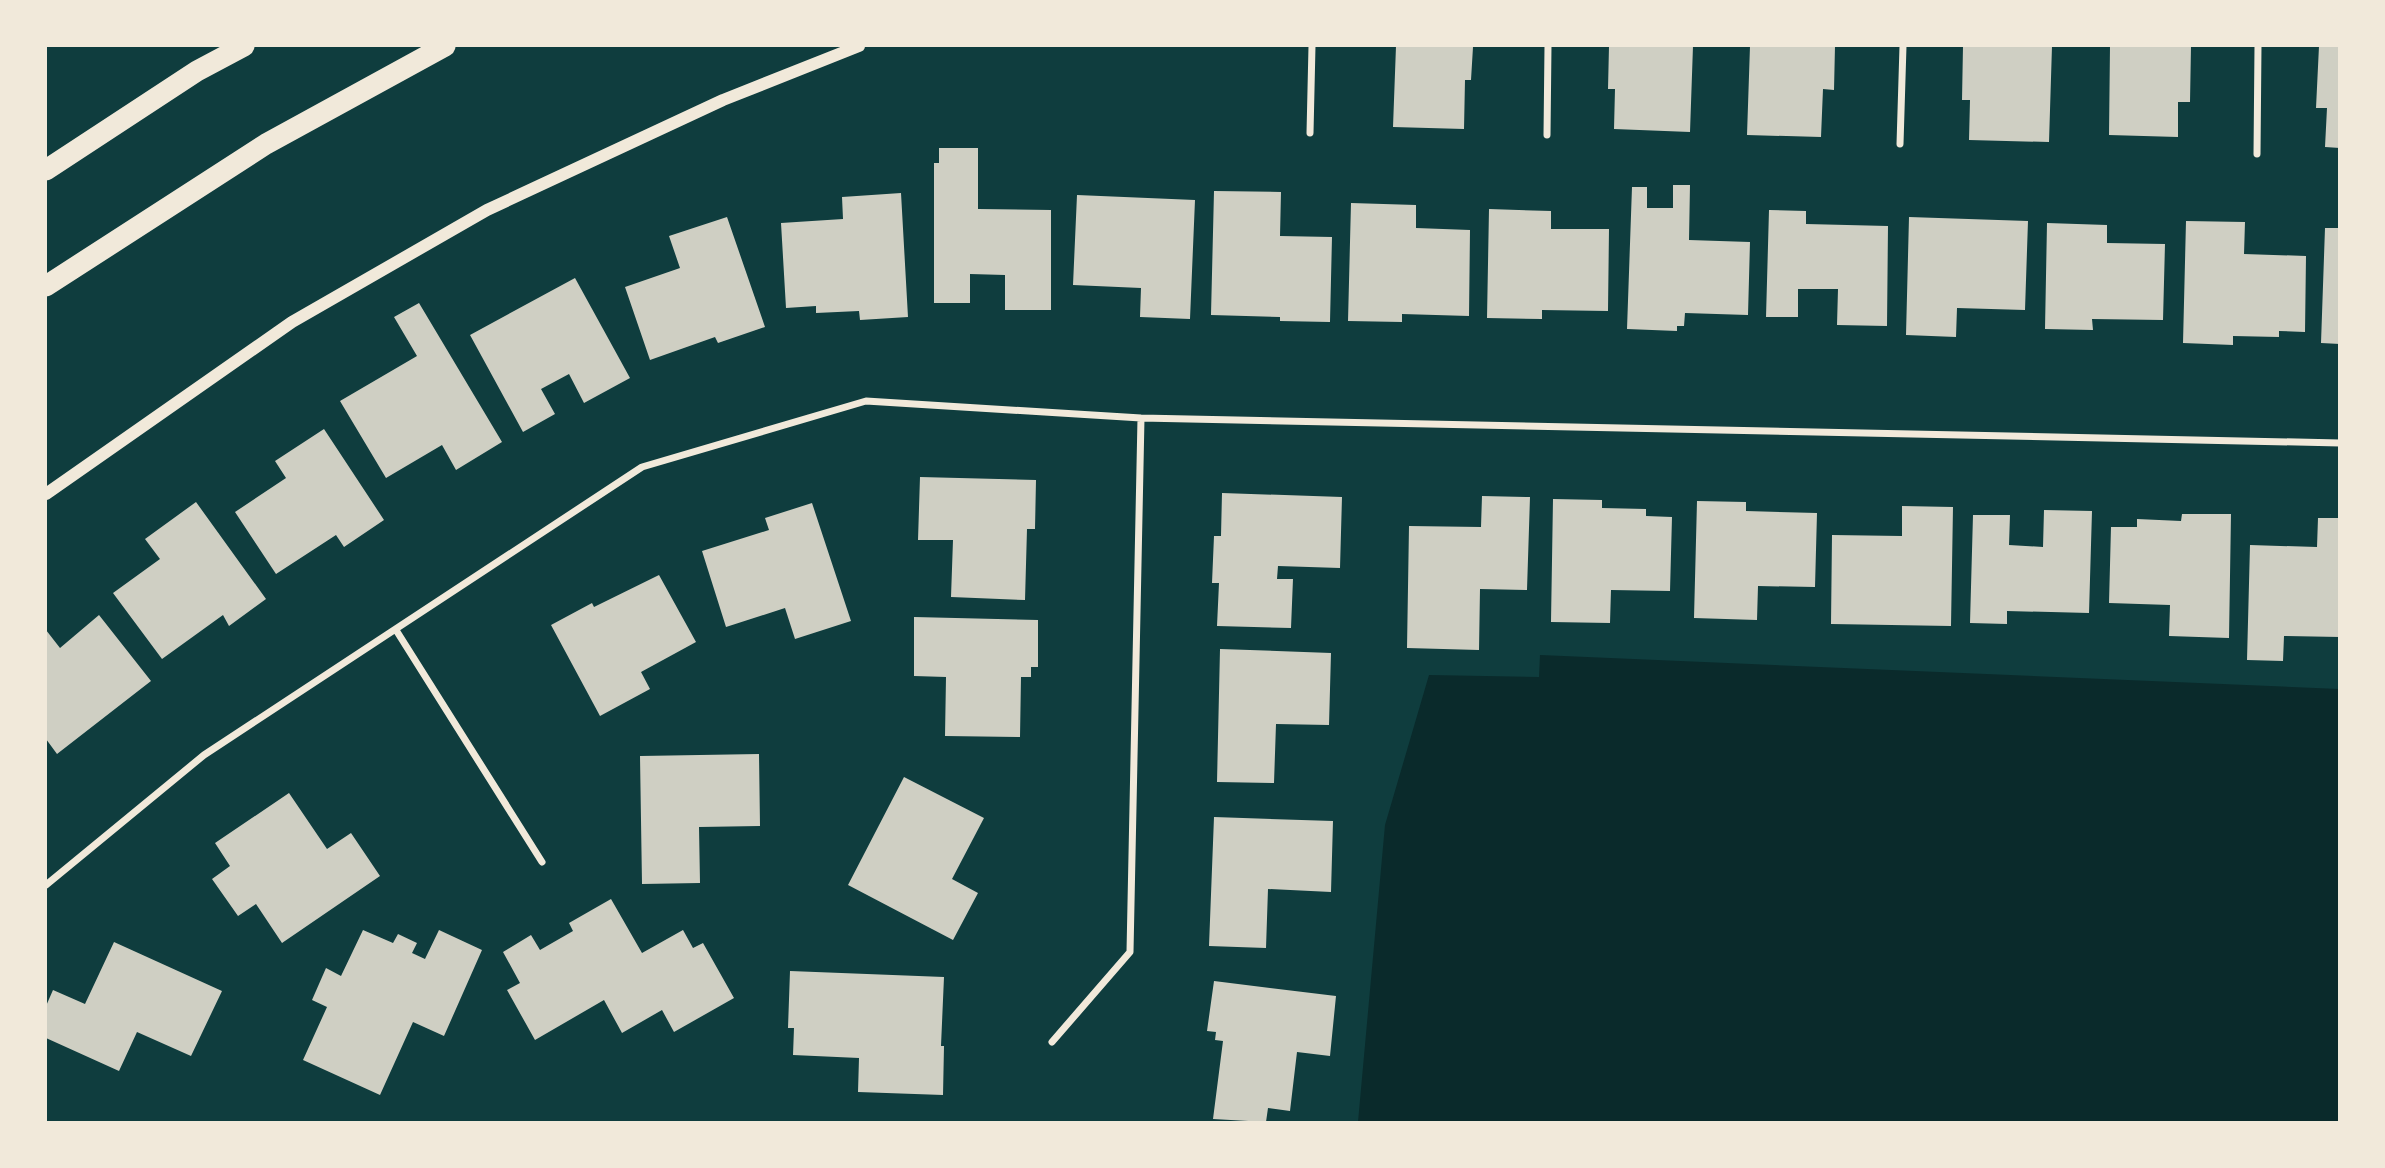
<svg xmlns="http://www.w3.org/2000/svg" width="2385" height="1168" viewBox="0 0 2385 1168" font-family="Lato,sans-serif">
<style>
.water{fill:#0a2a2b}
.building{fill:#cfcfc3}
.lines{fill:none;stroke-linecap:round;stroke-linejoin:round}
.minor{stroke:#f1e9da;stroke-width:7}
.tertiary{stroke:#f1e9da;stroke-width:12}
.motorway{stroke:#f1e9da;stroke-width:21}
</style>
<rect width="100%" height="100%" fill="#0f3d3e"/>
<path class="water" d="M1540,655L2339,689V1122H1358L1385,825L1429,675L1539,677Z"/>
<path class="building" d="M1396,46H1468V47H1473L1471,80H1465L1464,129L1393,127Z
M1609,46H1693L1690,132L1614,129L1615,89H1608Z
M1750,46H1835L1834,90L1823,89L1821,137L1747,135Z
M1963,46H2052L2049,142L1969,140L1970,100H1962Z
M2110,46H2191L2190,102H2178V137L2109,135Z
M2319,46H2340V148L2325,147L2327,108H2316Z
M939,148H978V209L1051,210V310H1005V275L970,274V303H934V163H939Z
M1673,185H1690L1689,240L1750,242L1748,315L1685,313L1684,326H1677V331L1627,329L1632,187H1647V208H1673Z
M1214,191L1281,192L1280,236L1332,237L1330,322L1280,321V317L1211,315Z
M901,193L908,317L860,320L859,311L816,313V306L786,308L781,223L843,219L842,197Z
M1077,195L1195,200L1190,319L1140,317L1141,288L1073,285Z
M1351,203L1416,205V228L1470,230L1469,316L1402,314V322L1348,321Z
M1489,209L1551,211V229H1609L1608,311L1542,310V319L1487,318Z
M1769,210L1806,211V224L1888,226L1887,326L1837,325L1838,289H1798V317H1766Z
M727,217L765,327L718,343L715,337L650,360L625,287L680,268L669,236Z
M1909,217L2028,221L2025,310L1957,308L1956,337L1906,335Z
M2186,221L2245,222L2244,254L2306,256L2305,332L2279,331V337L2233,336V345L2183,343Z
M2047,223L2107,225V243L2165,244L2163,320L2092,319L2093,330L2045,329Z
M2325,228H2340V344L2321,343Z
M575,278L630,378L584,403L569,374L541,389L555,414L523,432L470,335Z
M419,303L502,442L456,470L442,445L386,478L340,401L417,356L394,317Z
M324,429L384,520L344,547L336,535L276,574L235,512L286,478L275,461Z
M920,477L1036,480L1035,529H1027L1025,600L951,597L953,540H918Z
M1222,493L1342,497L1340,568L1278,566L1277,579H1293L1291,628L1217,626L1219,583H1212L1214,536H1221Z
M1482,496L1530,497L1527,590L1480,589L1479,650L1407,648L1409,526L1481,527Z
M1553,499L1602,500V508L1646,509V516L1672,517L1670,591L1611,590L1610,623L1551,622Z
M1697,501L1746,502V511L1817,513L1815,587L1758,586L1757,620L1694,618Z
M196,502L266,599L229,626L223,615L162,659L113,593L160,559L145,539Z
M812,503L851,621L795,639L785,608L726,627L702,551L769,530L765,518Z
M1902,506L1953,507L1951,626L1831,624L1832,535L1902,536Z
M2044,510L2092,511L2089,613L2007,611V624L1970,623L1973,515H2010L2009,545L2043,547Z
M2182,514H2231L2229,638L2169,636L2170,605L2109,603L2111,527H2137V519L2181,521Z
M2318,518H2340V637L2284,636L2283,661L2247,660L2250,545L2317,547Z
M659,575L696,642L641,672L650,689L600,716L551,625L592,603L594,607Z
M99,615L151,681L57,754L46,739V630L60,648Z
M914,617L1038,620V667H1031V677H1021L1020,737L945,736L946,677L914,676Z
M1220,649L1331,653L1329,725L1276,724L1274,783L1217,782Z
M759,754L760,826L699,827L700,883L642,884L640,756Z
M904,777L984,818L952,879L978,893L953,940L848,885Z
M289,793L327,849L351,833L380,876L282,943L256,904L238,916L212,879L230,866L215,843Z
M1214,817L1333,821L1331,892L1268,889L1266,948L1209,946Z
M611,899L642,953L683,930L693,948L703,943L734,998L674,1032L662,1010L622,1033L604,1000L535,1040L507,990L520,983L503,952L531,935L540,950L573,931L569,923Z
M363,930L393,943L398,934L417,943L412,953L425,959L439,930L482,950L444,1036L413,1022L380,1095L303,1060L327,1007L312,1000L326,968L341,976Z
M114,942L222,991L191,1056L137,1032L119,1071L46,1038V1006L53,990L85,1004Z
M790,971L944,977L941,1046H944L943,1095L858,1092L859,1058L793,1055L794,1028H788Z
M1214,981L1336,996L1330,1056L1297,1052L1290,1111L1268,1108L1266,1122L1213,1119L1223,1041L1215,1040L1216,1032L1207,1031Z"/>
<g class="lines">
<path class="minor" d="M1310,133L1312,46
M1547,135L1548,46
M1900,144L1903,46
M2257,154L2258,46
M396,630L542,862
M46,885L204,755L642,467L866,401L1141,418L2340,443
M1052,1042L1130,952L1141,418"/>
<path class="tertiary" d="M46,494L292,322L487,210L723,100L859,46"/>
<path class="motorway" d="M46,170L197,71L244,46
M46,286L266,144L445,46"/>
</g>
<rect width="2385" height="1168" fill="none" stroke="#f1e9da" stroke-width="94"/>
</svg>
